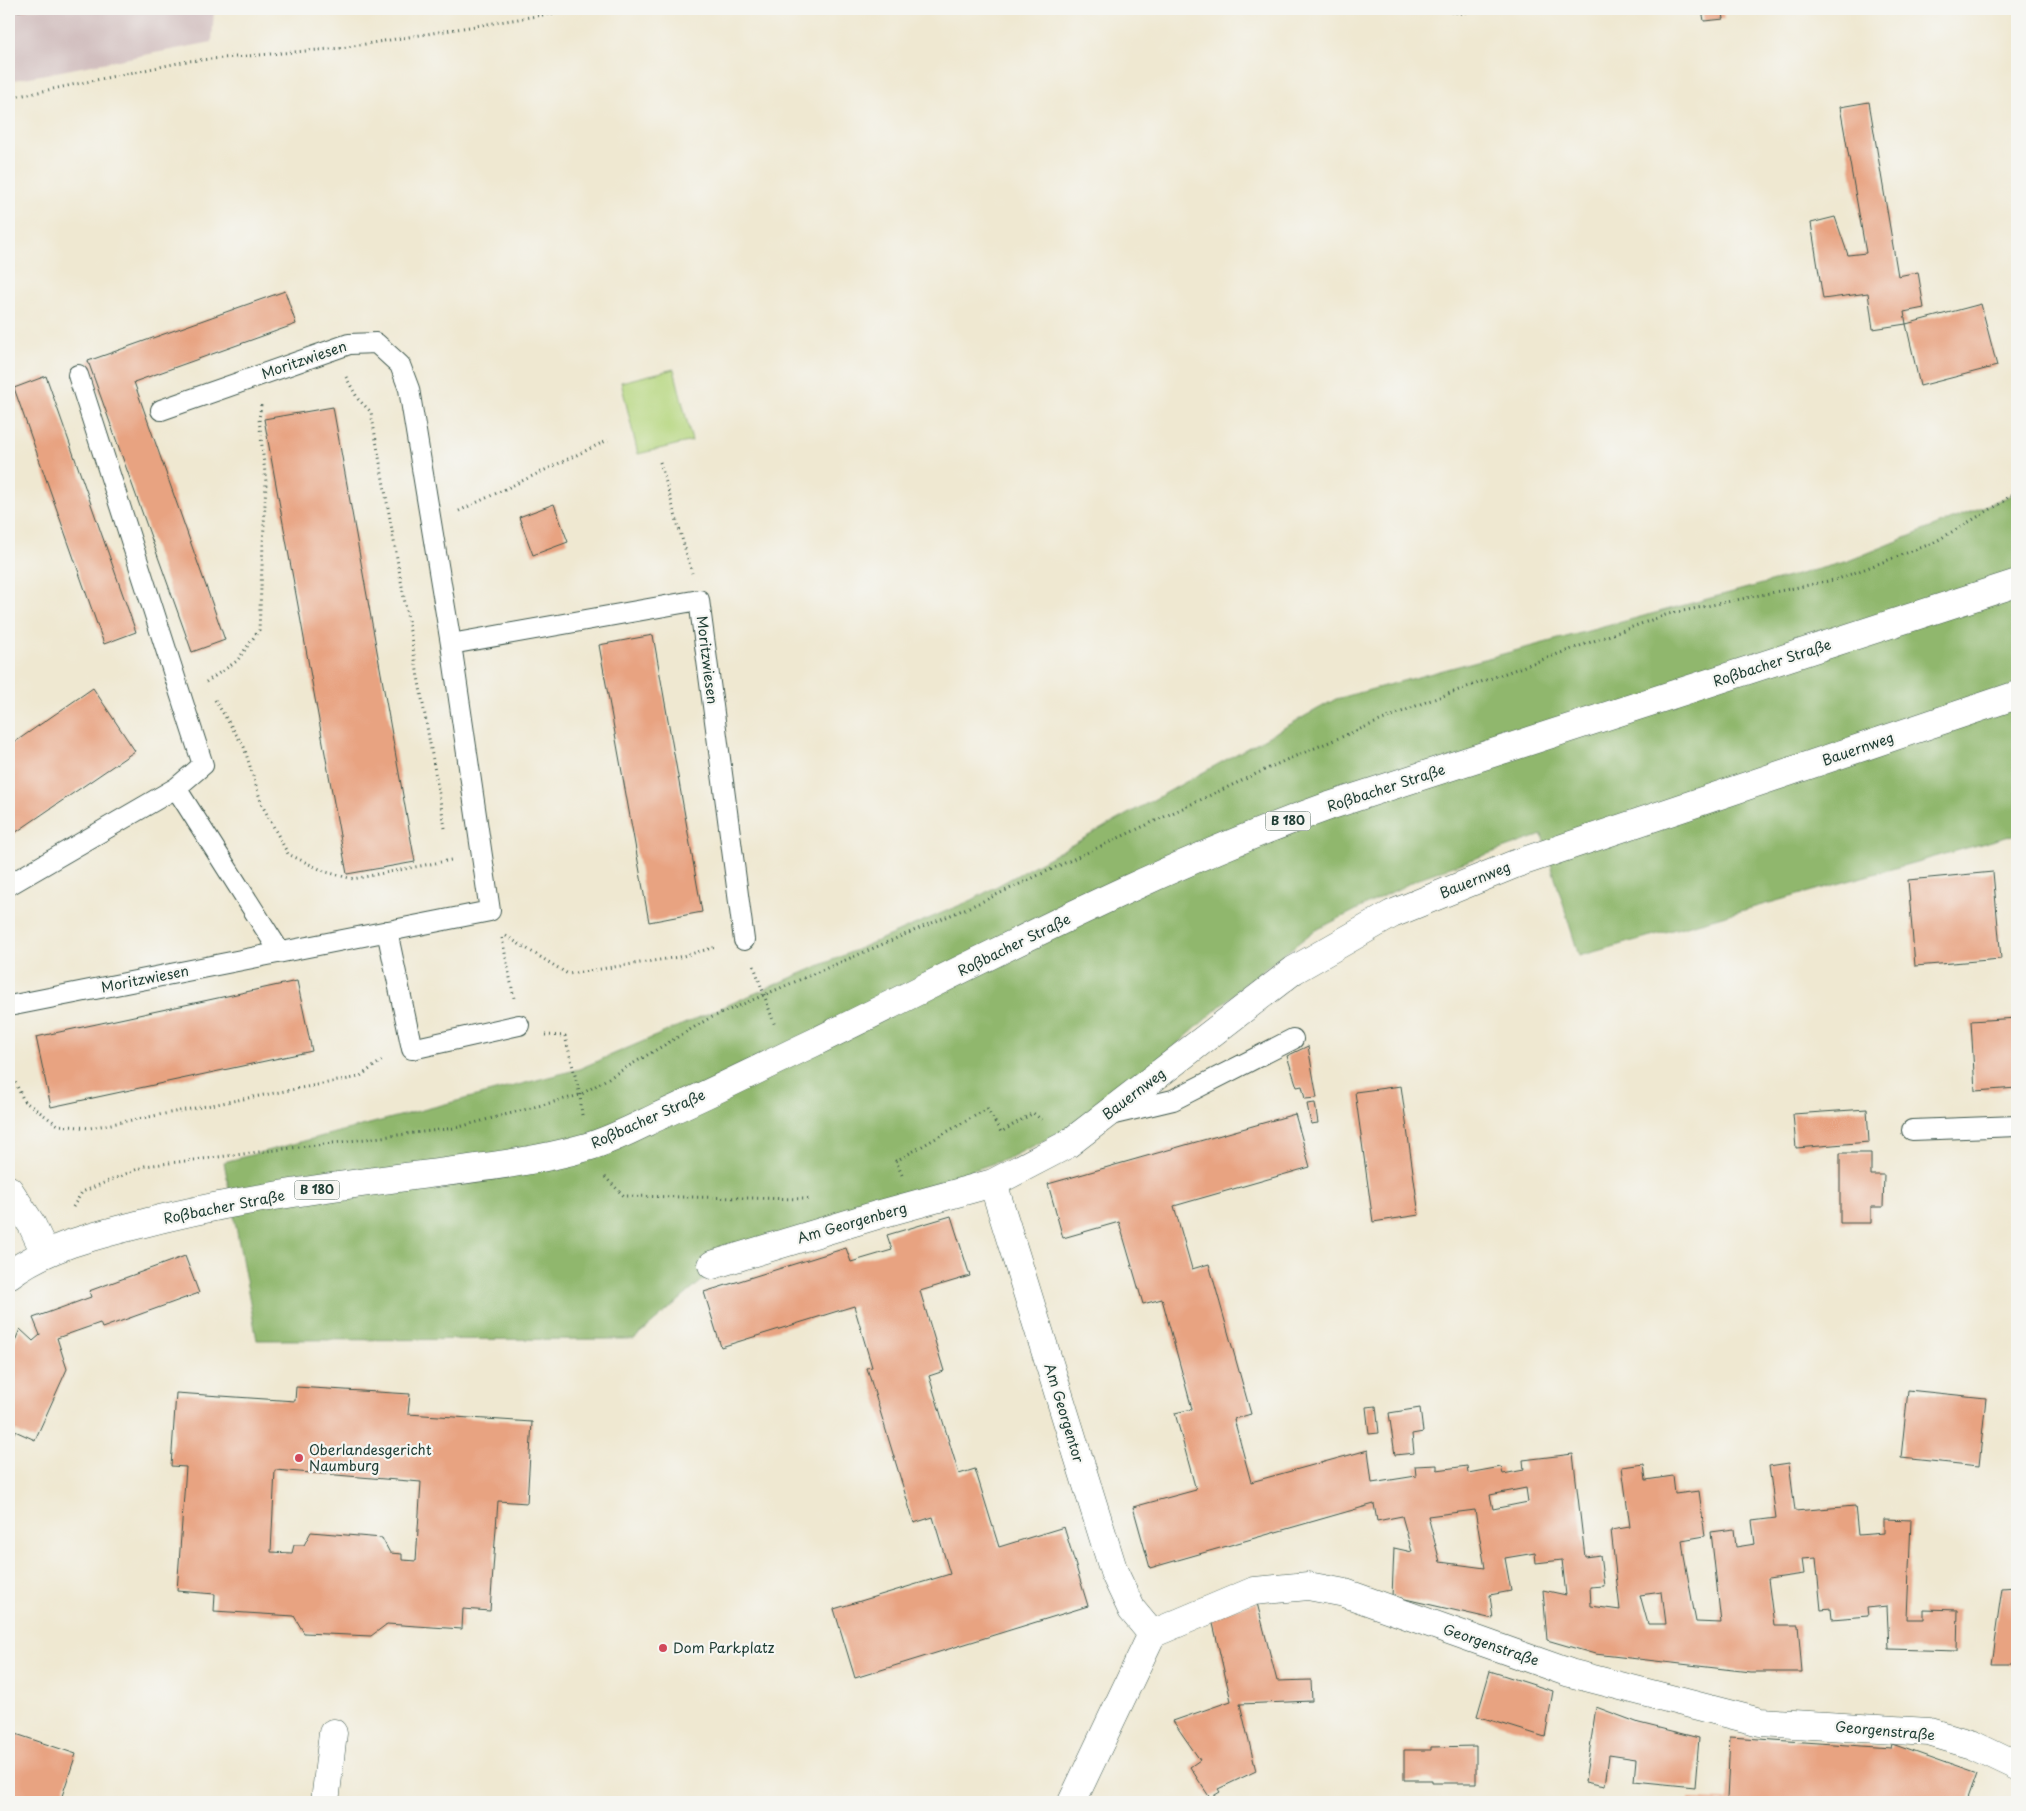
<svg xmlns="http://www.w3.org/2000/svg" width="2026" height="1811" viewBox="0 0 2026 1811" font-family="'Playpen Sans',sans-serif">
<style>
.industrial{fill:#d2bfbf}
.green{fill:#b5d67e;stroke:#6a8a59}
.forest{fill:#90b76d;stroke:#587a50}
.building{fill:#e8a381;fill-rule:evenodd}
.lines{fill:none;stroke-linecap:round;stroke-linejoin:round}
.service-casing{stroke:#3e574c;stroke-width:22}
.minor-casing{stroke:#3e574c;stroke-width:29}
.primary-casing{stroke:#3e574c;stroke-width:29}
.path{stroke:#3e574c;stroke-width:3;stroke-dasharray:1 4;stroke-linecap:butt}
.service{stroke:#fff;stroke-width:20}
.minor{stroke:#fff;stroke-width:28}
.primary{stroke:#fff;stroke-width:28}
.poi-dot{fill:#d1495b;stroke:#f6f6f2;stroke-width:2}
.labels{text-anchor:middle;stroke-width:4.5;stroke-linejoin:round;paint-order:stroke}
.shield{fill:#f6f6f2;stroke:#60746d;stroke-width:1}
.shield-label{font-size:12px;font-weight:bold;fill:#1f3d34}
.street-label{font-size:14px;fill:#1f3d34;stroke:#f6f6f2}
.poi-label{font-size:14px;fill:#1f3d34;stroke:#f6f6f2;text-anchor:start}
</style>
<rect width="100%" height="100%" fill="#f6f6f2"/>
<filter id="ink" filterUnits="userSpaceOnUse"><feTurbulence type="fractalNoise" baseFrequency=".02" numOctaves="2"/><feDisplacementMap in="SourceGraphic" scale="10" xChannelSelector="R" yChannelSelector="G"/><feConvolveMatrix kernelMatrix="1 2 1 2 8 2 1 2 1" color-interpolation-filters="sRGB"/></filter>
<filter id="wash" filterUnits="userSpaceOnUse"><feTurbulence type="fractalNoise" baseFrequency=".0096" numOctaves="4" result="noise"/><feDisplacementMap in="SourceGraphic" scale="20" xChannelSelector="R" yChannelSelector="G"/><feGaussianBlur stdDeviation="1.12" result="paint"/><feColorMatrix in="noise" values="0 0 0 0 0 0 0 0 0 0 0 0 0 0 0 0 0 1.4 0 .05"/><feComposite in="paint" operator="in"/></filter>
<g filter="url(#wash)">
<rect width="100%" height="100%" fill="#efe8d1"/>
<path class="industrial" d="M9,9H214L212,42L9,81Z"/>
<path class="green" d="M674,369L692,441L638,454L621,382Z"/>
<path class="forest" d="M2017,493V834L1579,956L1542,835L1422,877L1314,931L1245,984L1100,1113L1009,1158L738,1250L634,1339L257,1340L224,1162L579,1069L972,900L1336,699L1848,561Z"/>
<g id="blocks">
<path class="building" d="M9,9H27L28,10L9,12Z
M1702,9H1722L1724,19L1704,21Z
M1869,102L1898,276L1918,272L1924,308L1904,312L1906,324L1873,329L1868,293L1823,299L1811,223L1835,217L1848,255L1866,253L1840,107Z
M285,291L296,324L134,382L225,640L192,652L88,361Z
M1981,304L1997,366L1920,386L1906,324Z
M46,376L136,632L104,644L14,388Z
M333,407L415,862L347,874L264,419Z
M554,504L568,542L533,555L519,517Z
M653,635L702,912L649,922L599,645Z
M93,688L135,751L9,837V746Z
M1993,872L2001,959L1915,966L1908,880Z
M297,981L312,1051L51,1107L36,1037Z
M2017,1018V1088L1975,1091L1971,1021Z
M1308,1046L1317,1098L1305,1099L1302,1086L1297,1087L1287,1056Z
M1401,1086L1419,1215L1373,1222L1355,1092Z
M1315,1103L1318,1123L1311,1124L1307,1104Z
M1867,1109L1869,1142L1796,1148L1793,1114Z
M1295,1114L1310,1167L1174,1206L1192,1269L1209,1264L1251,1414L1234,1419L1251,1482L1368,1450L1372,1483L1416,1476L1415,1466L1437,1465V1470L1467,1466L1468,1473L1501,1467L1503,1474L1524,1470L1523,1460L1573,1454L1585,1557L1600,1555L1604,1586L1590,1587L1591,1606L1620,1610L1611,1530L1630,1527L1622,1467L1644,1464L1646,1480L1673,1476L1675,1494L1699,1491L1705,1536L1682,1540L1684,1556L1696,1622L1721,1623L1711,1532L1734,1529L1736,1547L1755,1544L1752,1521L1776,1518L1769,1466L1789,1463L1795,1511L1855,1506L1858,1535L1884,1533V1519L1911,1520L1907,1619H1924V1609L1958,1610L1957,1651L1889,1649L1887,1606L1867,1608L1868,1616L1832,1619L1831,1609L1821,1610L1816,1558L1802,1559L1804,1574L1768,1579L1774,1625H1798L1802,1672H1750L1595,1654L1547,1640L1543,1590L1566,1595L1562,1560L1536,1563L1535,1553L1505,1558L1511,1591L1490,1595L1493,1619L1392,1596L1394,1548L1412,1552L1402,1516L1377,1521L1374,1504L1150,1568L1133,1507L1196,1490L1175,1413L1192,1409L1162,1299L1143,1304L1119,1222L1063,1238L1048,1184ZM1526,1488L1528,1502L1493,1509L1490,1495ZM1475,1510L1485,1568L1440,1562L1428,1516ZM1662,1592L1666,1624H1648L1640,1595Z
M1840,1153H1871V1175H1884L1883,1207H1871V1223H1840Z
M951,1216L970,1276L920,1291L944,1371L929,1376L959,1474L975,1469L999,1547L1064,1527L1088,1606L855,1678L834,1609L950,1574L933,1517L914,1523L867,1368L872,1367L854,1306L721,1347L704,1292L846,1248L851,1262L892,1250L887,1235Z
M185,1256L199,1293L102,1328L100,1323L57,1338L67,1369L35,1440L15,1431L9,1444V1355L20,1329L33,1341L40,1335L33,1318L91,1297L89,1291Z
M296,1387L410,1394L408,1414L532,1422L527,1503L498,1501L490,1611L463,1609L462,1629L387,1624L371,1636L304,1633L294,1616L214,1611L215,1594L177,1591L186,1467L171,1466L176,1393L295,1401ZM275,1470L421,1482L416,1561L402,1560V1554L390,1553L382,1538L311,1532L304,1545H294L292,1553L271,1552Z
M1908,1390L1986,1398L1979,1466L1901,1458Z
M1376,1406L1379,1433L1369,1434L1366,1407Z
M1420,1408L1423,1432L1412,1434L1414,1453L1395,1455L1389,1413Z
M2017,1587V1664H1991L2002,1588Z
M1257,1603L1277,1681L1311,1680L1312,1701L1240,1704L1256,1771L1218,1789L1220,1792L1210,1798L1190,1767L1200,1760L1173,1721L1231,1701L1211,1615Z
M1490,1671L1553,1691L1545,1737L1477,1716Z
M1596,1707L1639,1723L1699,1738L1695,1787L1634,1781L1636,1759L1609,1755L1605,1786L1585,1782Z
M13,1733L76,1754L60,1802H9V1746Z
M1730,1737L1891,1748L1892,1744L1977,1774L1967,1802H1689V1799L1727,1800Z
M1476,1746V1783H1432V1780H1404V1750H1431V1747Z"/>
</g>
</g>
<g filter="url(#ink)">
<use href="#blocks" fill-opacity="0" stroke="#3e574c" stroke-width="1"/>
<g class="lines">
<defs>
<path id="service" d="M161,410L349,344L376,343L400,365L409,389L451,644
M176,788L280,952
M9,885L176,788L203,765L78,375
M387,931L412,1049L519,1025
M9,1006L490,911L451,644L699,600L744,940
M1110,1115L1173,1100L1293,1039
M1912,1130L2017,1126"/>
<path id="minor" d="M993,1183L1114,1572L1132,1610L1152,1634
M9,1190L32,1225L45,1253
M712,1265L877,1215L993,1183L1068,1144L1294,970L1392,914L1515,864L2017,695
M325,1802L333,1733
M1072,1802L1152,1634L1254,1591L1308,1586L1345,1593L1570,1673L1760,1722L1929,1732L1973,1745L2017,1766"/>
<path id="primary" d="M9,1275C44,1248 90,1237 133,1226C222,1202 314,1189 405,1177C466,1169 528,1164 587,1147C612,1140 636,1127 659,1116C711,1093 762,1067 813,1043C983,960 1150,870 1329,806L2017,583"/>
</defs>
<use href="#service" class="service-casing"/>
<use href="#minor" class="minor-casing"/>
<use href="#primary" class="primary-casing"/>
<path class="path" d="M1426,9L1461,13L1483,9
M9,98L188,61L341,48L579,9
M346,377L358,399L371,412L445,828
M660,462L692,573
M459,511L608,440
M206,682L237,661L259,630L266,482L259,419L261,405
M215,700L244,747L262,805L288,854L326,872L353,879L451,860
M506,936L568,974L679,957L716,947
M502,938L514,998
M754,966L775,1026
M545,1035L565,1036L580,1095L582,1115
M9,1069L24,1101L58,1125L90,1128L359,1077L384,1059
M902,1175L896,1161L987,1109L1001,1132L1033,1113L1042,1120
M605,1177L624,1196L809,1199
M73,1207L82,1192L145,1166L455,1128L580,1095L708,1019L981,902L1286,760L1423,703L1668,614L1838,579L1933,543L2003,502L2017,489"/>
<use href="#service" class="service"/>
<use href="#minor" class="minor"/>
<use href="#primary" class="primary"/>
</g>
</g>
<g class="poi-dot">
<circle cx="299" cy="1458" r="5"/>
<circle cx="663" cy="1648" r="5"/>
</g>
<g class="labels">
<g class="shield">
<rect x="1265.5" y="811.5" width="45" height="19" rx="4"/>
<rect x="294.5" y="1180.5" width="45" height="19" rx="4"/>
</g>
<g class="shield-label">
<text x="1288" y="825">B 180</text>
<text x="317" y="1194">B 180</text>
</g>
<g class="street-label">
<text transform="translate(304 360) rotate(-19)" y="5">Moritzwiesen</text>
<text transform="translate(707 660) rotate(83)" y="5">Moritzwiesen</text>
<text transform="translate(1772 663) rotate(-18)" y="5">Roßbacher Straße</text>
<text transform="translate(1858 749) rotate(-19)" y="5">Bauernweg</text>
<text transform="translate(1386 788) rotate(-18)" y="5">Roßbacher Straße</text>
<text transform="translate(1475 880) rotate(-22)" y="5">Bauernweg</text>
<text transform="translate(1014 945) rotate(-26)" y="5">Roßbacher Straße</text>
<text transform="translate(145 979) rotate(-11)" y="5">Moritzwiesen</text>
<text transform="translate(1134 1094) rotate(-37)" y="5">Bauernweg</text>
<text transform="translate(648 1119) rotate(-24)" y="5">Roßbacher Straße</text>
<text transform="translate(224 1207) rotate(-11)" y="5">Roßbacher Straße</text>
<text transform="translate(852 1223) rotate(-16)" y="5">Am Georgenberg</text>
<text transform="translate(1064 1413) rotate(73)" y="5">Am Georgentor</text>
<text transform="translate(1491 1645) rotate(19)" y="5">Georgenstraße</text>
<text transform="translate(1885 1731) rotate(5)" y="5">Georgenstraße</text>
</g>
<g class="poi-label">
<text x="309" y="1455">Oberlandesgericht<tspan x="309" dy="16">Naumburg</tspan></text>
<text x="673" y="1653">Dom Parkplatz</text>
</g>
</g>
<rect width="2026" height="1811" fill="none" stroke="#f6f6f2" stroke-width="30"/>
</svg>
